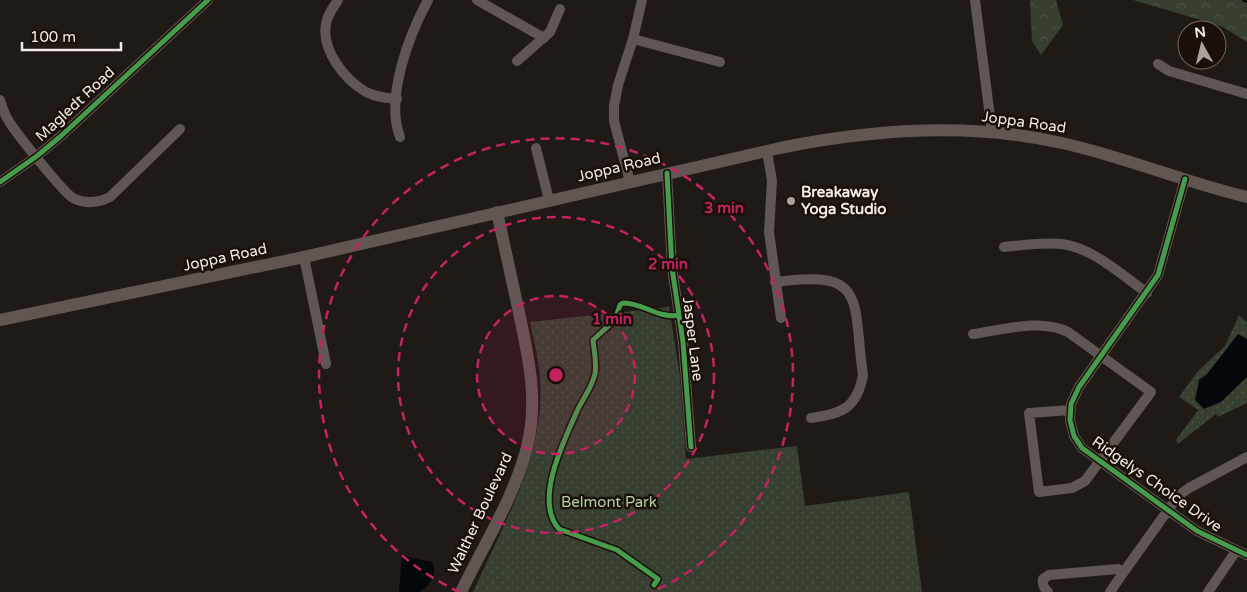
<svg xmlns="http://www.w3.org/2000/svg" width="1247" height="592" viewBox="0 0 1247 592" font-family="'Varela Round',sans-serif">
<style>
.green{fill:url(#green-dots)}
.forest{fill:url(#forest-crowns)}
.water{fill:#03080d}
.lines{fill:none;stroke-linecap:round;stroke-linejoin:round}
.stream{stroke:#03080d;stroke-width:2}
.minor{stroke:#605653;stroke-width:10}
.major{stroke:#625652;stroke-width:12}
.cycleway-casing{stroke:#1b1009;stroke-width:8}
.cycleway{stroke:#469c4c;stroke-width:5}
.ring{fill:none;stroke:#c42362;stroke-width:2.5;stroke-dasharray:9 6}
.poi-dot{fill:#aaa29d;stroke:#1b1009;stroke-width:2}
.labels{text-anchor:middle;stroke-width:5;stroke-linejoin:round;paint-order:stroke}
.street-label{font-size:15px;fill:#f4ebe6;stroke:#1b1009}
.poi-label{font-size:15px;font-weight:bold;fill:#f4ebe6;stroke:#1b1009;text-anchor:start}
.park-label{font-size:15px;fill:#b2d2a5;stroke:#1b1009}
.centre{fill:#c42362;stroke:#1b1009;stroke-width:2.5}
.ring-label{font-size:15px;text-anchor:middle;font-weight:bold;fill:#c42362;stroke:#1b1009;stroke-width:5;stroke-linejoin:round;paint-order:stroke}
</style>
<defs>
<pattern id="green-dots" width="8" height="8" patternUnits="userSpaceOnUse" patternTransform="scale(1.25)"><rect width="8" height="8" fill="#363f30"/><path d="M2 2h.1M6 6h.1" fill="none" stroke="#4a5244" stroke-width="1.8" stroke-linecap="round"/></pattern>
<pattern id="forest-crowns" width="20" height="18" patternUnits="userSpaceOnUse" patternTransform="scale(1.25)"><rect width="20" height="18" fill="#363f30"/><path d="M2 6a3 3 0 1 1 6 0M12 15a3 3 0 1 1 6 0" fill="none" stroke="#4a5244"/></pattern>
</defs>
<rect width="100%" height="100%" fill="#201a16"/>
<path class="green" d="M669,307L680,376L686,459L797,446L805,506L909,492L922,592H473C502,526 546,455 540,379C539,360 534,341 530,322Z
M1239,315L1247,322V403L1218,417L1216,414L1178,444L1176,440L1198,410L1179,397L1197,372L1225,346Z"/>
<path class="forest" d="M1030,0H1056L1063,25L1041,55L1032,41Z
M1133,0H1247V42L1221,26Z"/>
<path class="water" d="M1238,334L1247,339V377L1221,402L1204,409L1195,400L1199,380L1207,374Z
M402,556L432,562C438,572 430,587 419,592C414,592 405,592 399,592Z"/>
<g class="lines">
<path class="stream" d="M1243,0L1247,2"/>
<path class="minor" d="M338,0C333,8 327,15 326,24C321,50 345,80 366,92C376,97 386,98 397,99
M477,0L544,38
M975,0L992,132
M633,39L720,62
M517,61L550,32L560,9
M1158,64L1169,71L1247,94
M0,100C2,106 4,113 7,118C13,130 64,193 73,198C85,204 98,203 110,197L180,129
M400,137C385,98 409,35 428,0
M536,148L549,200
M767,151L772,181L769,232L781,318
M667,173L672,268L683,342L691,447
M1185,179L1158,275L1079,387L1071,404L1070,420L1074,436L1082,448L1197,531L1247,555
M0,182L37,156L61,136L208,0
M630,182L614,121V106L618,85L633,39L642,0
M1004,247C1023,245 1043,242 1062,244C1093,248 1122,275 1147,293
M304,257L326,364
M775,282C869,269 852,300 863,375C857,408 842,414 811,418
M973,334C1002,330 1041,318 1068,332L1151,392L1085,481L1072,488L1039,492L1029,413L1070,410
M1123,573L1178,496L1189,488L1247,457
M1048,592C1044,588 1042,585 1043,579L1049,575L1118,569L1123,573L1110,592
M1208,592L1236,551"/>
<path class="major" d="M0,320L304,257L780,148C873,129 969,122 1062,143C1125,157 1184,182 1247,197
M461,592C484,544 514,498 527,447C539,400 528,355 518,308C511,276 504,244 497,212"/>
<defs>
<path id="cycleway" d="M667,173L672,268L683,342L691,447
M1185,179L1158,275L1079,387L1071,404L1070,420L1074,436L1082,448L1197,531L1247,555
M0,182L37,156L61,136L208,0
M654,585L658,579L617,550L559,529C533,500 565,439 578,409C584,397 592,387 595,374C597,362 594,351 593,340L615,320L620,305L623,303C644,303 658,319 679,315"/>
</defs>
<use href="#cycleway" class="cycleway-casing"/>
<use href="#cycleway" class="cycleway"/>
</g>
<circle cx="556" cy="375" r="79" fill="#c42362" fill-opacity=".12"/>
<g class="ring">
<circle cx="556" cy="375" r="79"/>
<circle cx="556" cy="375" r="158"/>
<path d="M460 592A237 237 0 1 1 652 592"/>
</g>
<circle class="poi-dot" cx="791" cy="201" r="5"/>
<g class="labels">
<g class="street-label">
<text transform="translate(75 104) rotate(-43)" y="5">Magledt Road</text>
<text transform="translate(1024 122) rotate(8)" y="5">Joppa Road</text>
<text transform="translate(619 167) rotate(-13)" y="5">Joppa Road</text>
<text transform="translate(225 257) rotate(-12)" y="5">Joppa Road</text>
<text transform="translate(693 339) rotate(83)" y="5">Jasper Lane</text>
<text transform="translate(1157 484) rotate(35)" y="5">Ridgelys Choice Drive</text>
<text transform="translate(480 513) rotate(-65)" y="5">Walther Boulevard</text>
</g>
<g class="poi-label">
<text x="801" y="197">Breakaway<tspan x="801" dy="17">Yoga Studio</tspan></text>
</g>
<g class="park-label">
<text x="609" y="507">Belmont Park</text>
</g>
</g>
<circle cx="556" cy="375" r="8" class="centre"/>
<g class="ring-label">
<text x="724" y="213">3 min</text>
<text x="668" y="269">2 min</text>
<text x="612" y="324">1 min</text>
</g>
<g transform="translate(1202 45) rotate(352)"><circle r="24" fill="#1b1009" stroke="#726861"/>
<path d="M0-4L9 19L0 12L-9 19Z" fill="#aaa29d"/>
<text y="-8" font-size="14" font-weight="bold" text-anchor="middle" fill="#f4ebe6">N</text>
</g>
<path d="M22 42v8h99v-8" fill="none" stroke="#f4ebe6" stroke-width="2.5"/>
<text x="30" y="42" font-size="15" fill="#f4ebe6" stroke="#1b1009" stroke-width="4" paint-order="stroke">100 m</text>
</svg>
